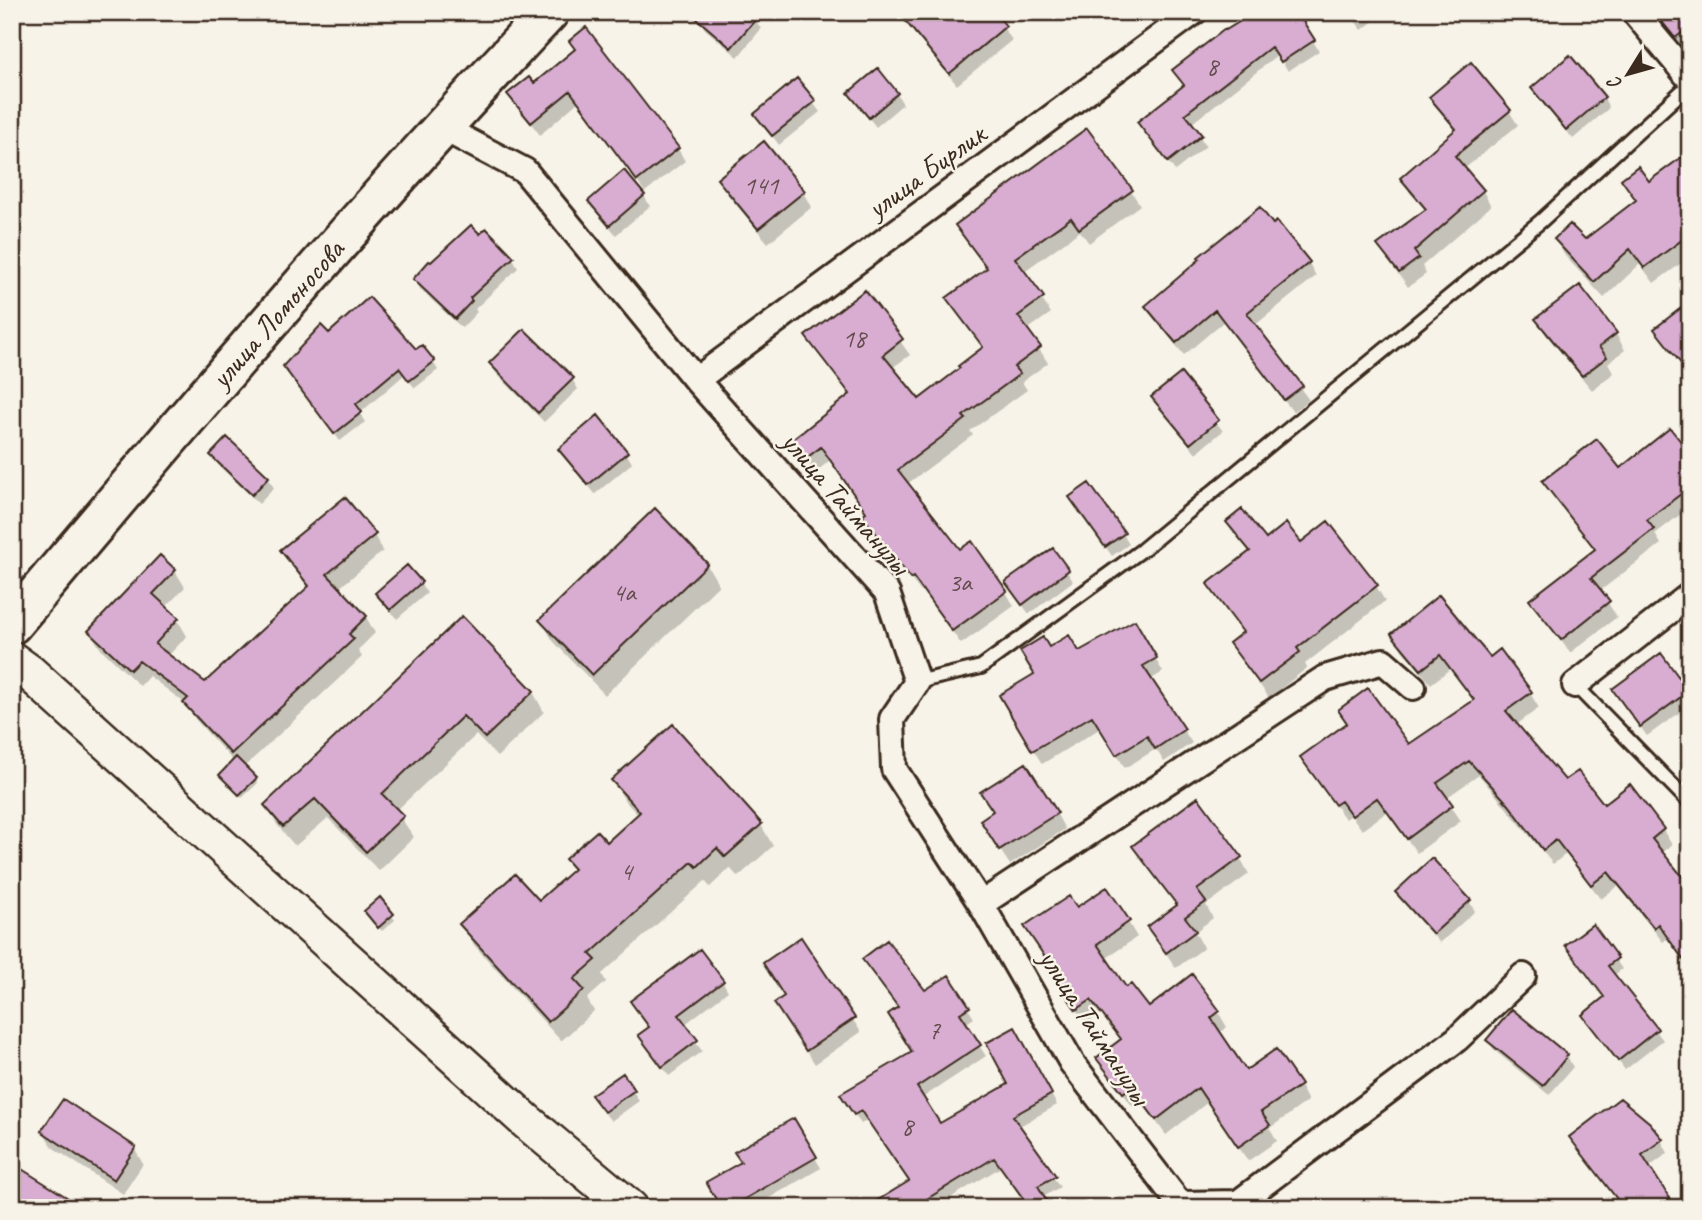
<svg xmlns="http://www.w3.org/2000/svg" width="1702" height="1220" viewBox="0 0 1702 1220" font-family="Caveat,sans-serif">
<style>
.shadow{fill:#0003}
.building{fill:#d8add1;stroke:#3b2a1e;stroke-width:2}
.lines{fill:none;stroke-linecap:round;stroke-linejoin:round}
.lane-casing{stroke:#3b2a1e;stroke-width:18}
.street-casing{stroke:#3b2a1e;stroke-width:30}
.secondary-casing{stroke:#3b2a1e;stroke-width:40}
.primary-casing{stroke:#3b2a1e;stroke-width:44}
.lane{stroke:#f7f3e8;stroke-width:12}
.street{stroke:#f7f3e8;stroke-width:24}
.secondary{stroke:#f7f3e8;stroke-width:35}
.primary{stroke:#f7f3e8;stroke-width:38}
.labels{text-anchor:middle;stroke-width:5;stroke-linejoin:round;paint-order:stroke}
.number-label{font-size:26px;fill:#624b4b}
.street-label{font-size:30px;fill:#3b2a1e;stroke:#f7f3e8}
</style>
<rect width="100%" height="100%" fill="#f7f3e8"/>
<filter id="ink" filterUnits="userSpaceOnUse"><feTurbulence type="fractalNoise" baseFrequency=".0143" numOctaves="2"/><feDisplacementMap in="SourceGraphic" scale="14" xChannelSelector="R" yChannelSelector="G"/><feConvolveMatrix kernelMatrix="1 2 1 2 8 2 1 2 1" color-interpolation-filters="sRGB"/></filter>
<g filter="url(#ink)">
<path class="shadow" d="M897,12H992L1012,40L957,85Z
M1295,12L1319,51L1288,71L1278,55L1191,124L1206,146L1175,171L1139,122L1185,87L1174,70Z
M1348,12H1385L1362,30Z
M1525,12H1538L1529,19Z
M1649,12H1690V45L1684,50L1655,15Z
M699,19H755L761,29L738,57L705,29Z
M576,51L678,149L685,161L645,192L578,102L540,135L509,95L533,85Z
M797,81L820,112L779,145L756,114Z
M1533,89L1604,98L1609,108L1573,139Z
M850,94H897L903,104L876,127Z
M1432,97L1509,111L1518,125L1464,169L1483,191L1491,206L1422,266L1426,274L1408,287L1380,246L1426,211L1410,193L1402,178L1456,131Z
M1690,153V257L1654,283L1640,264L1604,298L1565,256L1556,240L1584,242L1637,202L1623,179L1649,184Z
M719,180L803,192L812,207L768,243L728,195Z
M1131,191L1140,205L1089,243L1080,231L1023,272L1051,313L1027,330L1048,363L1022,382L1027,390L970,431L973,435L907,484L959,552L1006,592L1014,606L961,644L923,590L921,592L872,530L864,516L867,514L830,460L815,473L793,442L850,396L807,337L865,292L910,355L892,368L919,402L984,349L949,298L988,270L957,225Z
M644,196L650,206L616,235L590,202Z
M1277,223L1309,263L1316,276L1254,326L1309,400L1293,412L1223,322L1184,355L1154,319L1147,306L1202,260Z
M480,236L513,258L518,268L475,309L477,312L462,328L420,289L415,279Z
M1580,287L1616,334L1625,350L1608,363L1614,373L1592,390L1546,335L1537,320Z
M1690,318V376L1666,346L1656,329Z
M329,335L416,352L433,362L438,370L415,388L404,375L360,413L365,422L340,441L290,375Z
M491,364L572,379L578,389L544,422L496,373Z
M1180,376L1223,431L1196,453L1153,397Z
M560,449L626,453L632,463L595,494Z
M212,455L268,478L274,488L259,504L218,465Z
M1690,456V507L1655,534L1661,544L1600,591L1617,617L1570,653L1532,600L1595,551L1545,481L1619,471Z
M1077,507L1123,534L1129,544L1112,556Z
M1229,522L1265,541L1301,545L1376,586L1385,601L1305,664L1307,668L1269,698L1231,643L1244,634L1209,585L1250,553Z
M374,535L383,551L339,588L366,617L375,633L358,650L362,657L244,767L258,783L242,798L223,779L234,762L195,719L186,704L149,676L140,686L100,648L90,632L160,558L175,571L185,587L165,608L177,619L187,636L168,656L205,685L309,588L292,567L282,550Z
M1052,550L1073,581L1029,614L1013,592Z
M707,565L719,585L605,695L553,641L541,620Z
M407,567L427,593L397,619L378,594Z
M462,618L533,692L544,712L497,757L476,735L396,811L414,837L379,871L328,818L295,846L278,826L266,806Z
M1134,622L1163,672L1150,680L1192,743L1164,762L1156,749L1125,768L1101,728L1042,764L1001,696L1036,675L1048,650L1079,653Z
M1394,635L1489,659L1530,693L1539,708L1516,725L1565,783L1603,807L1630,787L1663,830L1672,845L1662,853L1690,888V969L1668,938L1663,942L1618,886L1601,899L1566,854L1553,864L1479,775L1446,798L1461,821L1417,853L1387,812L1362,830L1351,815L1345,819L1302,757L1408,746L1474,702L1450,669L1431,684L1402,650Z
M1688,692L1690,705L1647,736L1620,699Z
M613,780L761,825L773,846L738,877L730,868L710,887L705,881L602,974L606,982L587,999L594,1011L561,1041L474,945L462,924L539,903L574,871L567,859L607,844L639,816L625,801Z
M1056,813L1065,829L1010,865L991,836Z
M1135,846L1240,858L1249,874L1206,905L1213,918L1195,932L1204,948L1176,968L1149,928L1177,907Z
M1397,892L1469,901L1475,911L1440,943L1403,902Z
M379,900L395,920L382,931L368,916Z
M1076,910L1128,922L1137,937L1105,959L1126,990L1149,1009L1218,1012L1227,1027L1219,1033L1245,1072L1300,1086L1308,1101L1270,1128L1277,1141L1248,1161L1208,1102L1166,1135L1141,1101L1133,1107L1098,1059L1122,1041L1101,1014L1086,1024L1057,981Z
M1593,927L1622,969L1613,976L1663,1040L1625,1070L1584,1015L1605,998L1567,946Z
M800,940L861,1032L815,1064L784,1017L786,997Z
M864,960L924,993L948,977L974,1018L965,1024L986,1056L922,1098L940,1125L1010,1085L1015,1029L1057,1105L1018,1127L1060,1187L1043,1197L1001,1167L934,1208H868L910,1182L868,1120L861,1124L849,1105L914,1053L899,1009Z
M723,982L728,991L684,1025L702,1051L669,1076L640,1036Z
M1512,1011L1567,1057L1573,1067L1549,1095L1494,1050L1489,1040Z
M633,1091L639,1101L611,1121L599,1106Z
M793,1120L821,1168L752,1208H723L743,1163Z
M43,1131L134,1148L143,1164L123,1194L52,1147Z
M1571,1138L1661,1140L1668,1153L1648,1168L1674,1208H1607L1617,1200Z
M859,1202L862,1208H848Z"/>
<path class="building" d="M689,12H762L731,48Z
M898,12H995L1006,26L949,74Z
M1255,12H1297L1315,40L1281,62L1271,47L1185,114L1202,135L1168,162L1137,122L1184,85L1172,70L1225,29L1226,30Z
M1654,12H1690V27L1675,38Z
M586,27L679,148L637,181L570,91L531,123L507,94L529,77L534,83L575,49L569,41Z
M1570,55L1605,97L1566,130L1531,88Z
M1471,62L1511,110L1455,156L1484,190L1414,251L1419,258L1399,273L1377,245L1426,209L1400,178L1456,129L1429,97Z
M878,68L898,93L869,118L848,93Z
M797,78L816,101L772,136L754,114Z
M1087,128L1133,190L1079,229L1071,218L1015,258L1044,297L1018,316L1041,347L1014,367L1020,374L963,416L966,419L898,470L960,549L972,541L1007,591L952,631L913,577L911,579L862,515L866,512L821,447L805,459L791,441L850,394L805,336L865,290L903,339L883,355L919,399L960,368L958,366L983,347L946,298L987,268L955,225Z
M764,141L805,191L758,229L717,179Z
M1690,151V234L1644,268L1630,249L1594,282L1554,239L1570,224L1585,239L1636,200L1621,179L1638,166L1649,181Z
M624,170L645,195L609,226L588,201Z
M1260,207L1273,224L1277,221L1310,262L1247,313L1303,386L1284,400L1215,310L1176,343L1145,306L1200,259L1198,257Z
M471,225L480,234L486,228L514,257L470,298L472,301L455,319L413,279L429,261L431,262Z
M1580,285L1617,333L1599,347L1607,357L1582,376L1535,319Z
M369,297L416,349L422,345L435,361L409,381L399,368L356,404L362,412L334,434L283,366L321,325L329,333Z
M1690,301V375L1654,329Z
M524,329L574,378L538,413L489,363Z
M1181,373L1219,420L1190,444L1151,397Z
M598,415L628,452L588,485L558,449Z
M1670,428L1690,453V487L1647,520L1654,529L1591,578L1610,601L1561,640L1529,600L1595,549L1542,481L1597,439L1620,468Z
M227,437L269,477L252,495L210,455Z
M1089,483L1125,533L1105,547L1069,497Z
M345,497L376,534L327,574L367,616L349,634L354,639L231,754L183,703L188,698L139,661L130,670L88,631L160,555L176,570L153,594L179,618L155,644L205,682L309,586L280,550Z
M655,508L708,564L592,675L539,620Z
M1242,509L1266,539L1286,523L1301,542L1328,521L1378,585L1297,648L1300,652L1259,683L1229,643L1243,632L1207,584L1250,551L1226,522Z
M1053,548L1069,570L1022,605L1005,582Z
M407,565L422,582L390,610L375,593Z
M1439,595L1490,657L1500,649L1532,692L1506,711L1565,780L1578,771L1604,804L1630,784L1664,829L1652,839L1690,886V969L1658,924L1654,928L1608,872L1591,885L1556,840L1543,850L1509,805L1469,761L1437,783L1453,805L1407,839L1377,798L1352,816L1341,801L1335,805L1300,757L1347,723L1338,710L1368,688L1409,744L1474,700L1440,655L1421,670L1391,634Z
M462,616L534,691L485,738L463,716L382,794L404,816L366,852L315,799L283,827L264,805Z
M1135,620L1157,658L1143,666L1185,729L1155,749L1147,736L1116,755L1092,716L1032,751L999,695L1034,674L1020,651L1043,637L1049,647L1069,635L1079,651Z
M1661,653L1689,691L1640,727L1612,689Z
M673,724L762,824L725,857L717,848L697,867L692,862L590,954L596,960L574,979L584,990L548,1022L459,924L515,874L539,900L574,869L565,859L597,831L607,842L640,812L611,780Z
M236,757L257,778L239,795L219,775Z
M1026,763L1058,813L999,850L980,820L993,811L980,792Z
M1198,797L1242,857L1197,890L1206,902L1185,917L1196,931L1166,953L1147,927L1177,905L1132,846Z
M1432,858L1471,900L1433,934L1395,892Z
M1107,887L1130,921L1097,944L1126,987L1131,984L1149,1007L1192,974L1220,1011L1211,1018L1246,1070L1276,1049L1301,1085L1261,1112L1270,1125L1238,1147L1198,1088L1156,1120L1131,1087L1123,1093L1096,1058L1121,1039L1091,1000L1076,1010L1046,965L1049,963L1024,926L1069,896L1077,907Z
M380,897L394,914L378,928L364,911Z
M1593,924L1618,958L1608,966L1658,1029L1618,1061L1582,1015L1604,997L1565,945Z
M801,937L855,1018L806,1051L774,1003L784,996L763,963Z
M887,940L925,990L949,975L970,1007L960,1013L981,1045L917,1087L940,1123L1008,1084L986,1043L1015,1027L1052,1094L1013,1116L1056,1176L1038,1186L1051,1208H1030L994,1158L912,1208H865L909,1181L861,1111L854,1115L840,1094L912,1052L888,1014L898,1007L862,959Z
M700,949L724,981L679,1015L698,1040L662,1067L638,1035L649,1027L630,1001Z
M1512,1009L1568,1055L1543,1086L1486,1040Z
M623,1073L635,1090L604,1112L591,1095Z
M1620,1098L1650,1123L1663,1139L1642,1155L1671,1200L1659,1208H1624L1569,1137Z
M63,1099L136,1147L114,1180L41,1131Z
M794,1118L817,1157L729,1208H721L706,1182L741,1162L734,1152Z
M12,1163L84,1208H12Z"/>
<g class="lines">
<defs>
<path id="lane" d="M917,682L981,667L1142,550L1541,221L1690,84
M1575,685L1690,803"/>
<path id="street" d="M1634,12L1690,79
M441,127L525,171L696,380L887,593L917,682L892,719L894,769L981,904L1072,1063L1180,1204L1178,1208
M696,380L1194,12
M1575,685L1690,595
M981,904L1325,678L1383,661L1413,687
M1180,1204L1238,1203L1457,1039L1523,976"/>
<path id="secondary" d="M12,660L30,673L526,1121L630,1208"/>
<g id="primary">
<path id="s1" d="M12,624C187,416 363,210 549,12"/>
</g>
</defs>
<use href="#lane" class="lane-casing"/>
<use href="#street" class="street-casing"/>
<use href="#secondary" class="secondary-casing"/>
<use href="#primary" class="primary-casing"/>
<use href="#lane" class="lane"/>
<use href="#street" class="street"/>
<use href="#secondary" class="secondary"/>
<use href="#primary" class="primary"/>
</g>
</g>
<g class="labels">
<g class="number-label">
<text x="1212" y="75">8</text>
<text x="761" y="194">141</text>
<text x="854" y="347">18</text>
<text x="960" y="591">3а</text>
<text x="624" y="601">4а</text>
<text x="626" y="880">4</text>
<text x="934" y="1039">7</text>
<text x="907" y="1135">8</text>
</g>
<g class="street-label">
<text transform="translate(926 171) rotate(-36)" y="10">улица Бирлик</text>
<text dy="10" stroke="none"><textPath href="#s1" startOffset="408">улица Ломоносова</textPath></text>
<text transform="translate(846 503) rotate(49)" y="10">улица Тайманулы</text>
<text transform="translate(1095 1027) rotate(57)" y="10">улица Тайманулы</text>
</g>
</g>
<rect width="1702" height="1220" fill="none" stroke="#f7f3e8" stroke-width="42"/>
<rect x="21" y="21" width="1660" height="1178" fill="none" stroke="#3b2a1e" stroke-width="2.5" filter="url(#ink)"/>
<g transform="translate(1628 74) rotate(233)" stroke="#f7f3e8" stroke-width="5" paint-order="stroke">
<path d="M0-5L12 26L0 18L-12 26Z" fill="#3b2a1e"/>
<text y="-10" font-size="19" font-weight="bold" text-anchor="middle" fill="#3b2a1e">С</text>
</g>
</svg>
